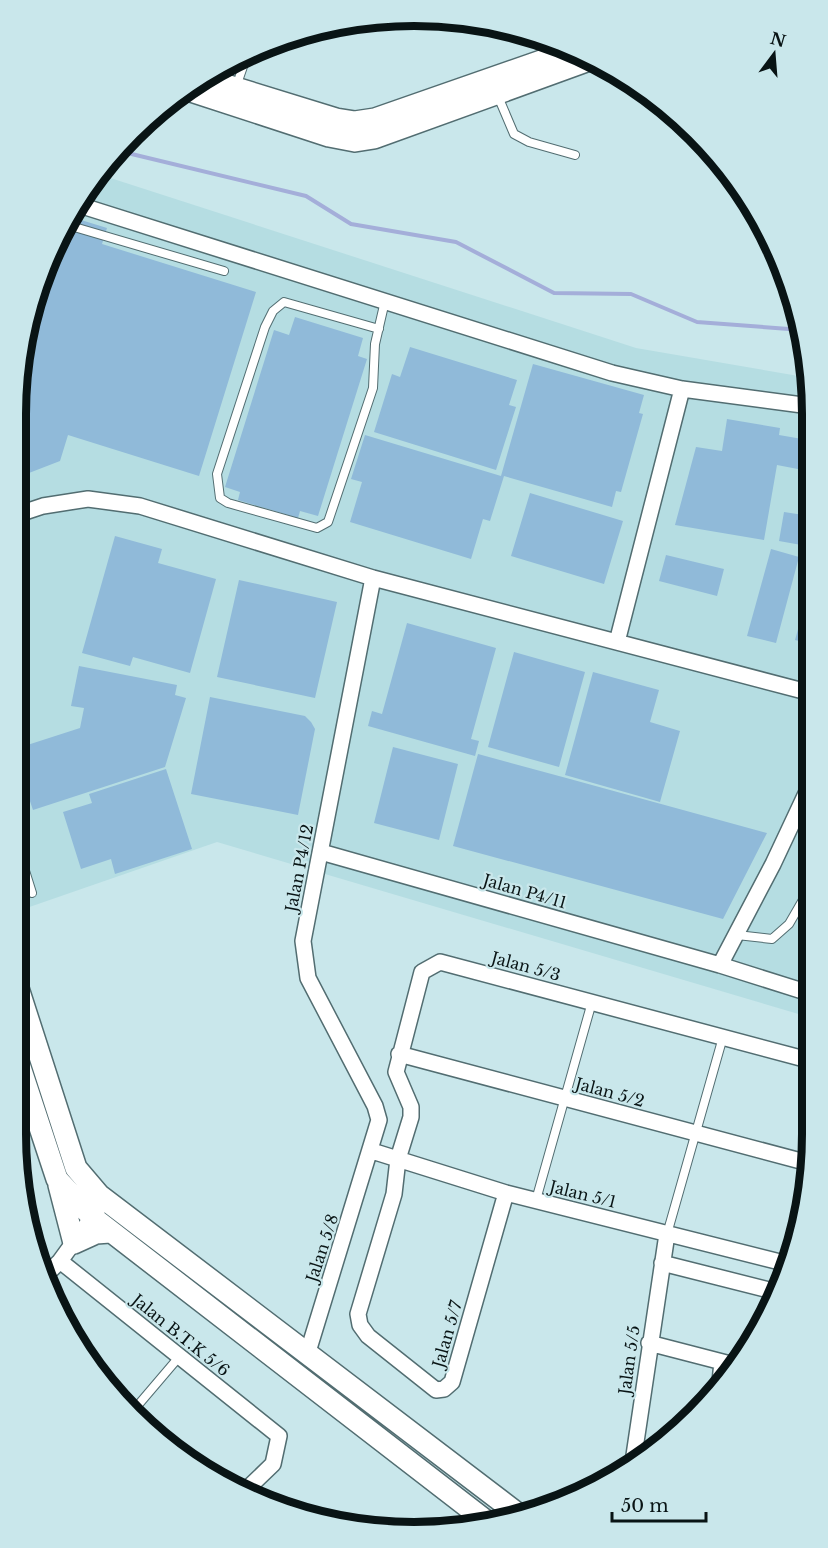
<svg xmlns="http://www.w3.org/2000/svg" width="828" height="1548" viewBox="0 0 828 1548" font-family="'Libre Baskerville',serif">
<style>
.built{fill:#b5dde2}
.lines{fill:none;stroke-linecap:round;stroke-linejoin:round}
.stream{stroke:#a4aed9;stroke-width:4}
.building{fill:#90bad9}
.lane-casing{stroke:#526d71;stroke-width:10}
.street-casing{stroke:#526d71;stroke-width:18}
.secondary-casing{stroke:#526d71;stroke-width:24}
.lane{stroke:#fff;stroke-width:8}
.street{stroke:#fff;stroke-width:15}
.secondary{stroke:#fff;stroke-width:21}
.labels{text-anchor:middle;stroke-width:4.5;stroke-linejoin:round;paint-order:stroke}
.street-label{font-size:16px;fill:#091415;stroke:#c9e7eb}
.rim{fill:none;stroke:#091415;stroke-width:8}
</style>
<rect width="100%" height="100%" fill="#c9e7eb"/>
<path class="built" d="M98,174L636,348L810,378L812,1018L217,842L15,912L16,388L29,310L68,215Z"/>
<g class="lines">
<path class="stream" d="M115,150L306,196L351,224L456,242L554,293L631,294L697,322L802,330"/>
</g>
<path class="building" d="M68,216L107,228L102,244L256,292L199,476L68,435L60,461L16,478V388L29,310Z
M295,317L363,338L358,356L367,359L318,516L300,511L298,518L238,500L240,492L225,487L274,330L289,335Z
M410,347L517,380L509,405L516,407L496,470L374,432L392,374L400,377Z
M533,364L644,395L639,413L643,414L621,492L616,491L612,507L504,476L490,521L483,519L471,559L350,522L362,482L351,479L365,435L501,476Z
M727,419L780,428L779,435L808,440L803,470L777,465L764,540L675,525L696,447L722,451Z
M530,493L623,521L604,584L511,556Z
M784,512L810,516L807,546L779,541Z
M115,536L162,549L158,563L216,579L190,673L133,657L130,666L82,653Z
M771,549L799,557L776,643L747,636Z
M666,555L724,569L717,596L659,581Z
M239,580L337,602L315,698L217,677Z
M810,586V587L811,644L795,640Z
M407,623L496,648L471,739L479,741L475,756L368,726L372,711L382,714Z
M514,652L585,672L559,767L488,747Z
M79,666L177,685L175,695L186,698L165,767L33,810L15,757V749L80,728L84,708L71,706Z
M593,672L659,690L650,722L680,731L660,802L565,775Z
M210,697L305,716L311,722L315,729L298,815L191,794Z
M393,747L458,764L439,840L374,823Z
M478,754L570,779L767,833L723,919L453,846Z
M166,769L192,849L115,874L111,859L81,869L63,812L92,803L89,794Z"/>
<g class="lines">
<defs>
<path id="lane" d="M236,87L248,52
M497,94L514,134L529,142L575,155
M64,224L224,271
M379,329L284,302L273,311L265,327L217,474L220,498L228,503L317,528L328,522L373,388L375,344L385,301
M15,839L32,893
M737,935L772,939L789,924L811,886
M536,1200L592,1002
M667,1234L723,1037
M133,1411L179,1357"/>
<path id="street" d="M76,204L612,373L682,389L810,406
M16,515L43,506L88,499L140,506L373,578L811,693
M617,642L682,389
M321,852L720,965L812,994
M720,965L773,864L811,783
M399,1054L812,1164
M372,1151L506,1193L788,1264
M506,1193L452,1382L444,1389L436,1390L368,1336L360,1325L358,1314L394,1194L398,1159L411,1117V1107L396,1072L422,972L440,962L812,1061
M60,1261L279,1436L273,1464L246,1490
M662,1263L777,1292
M44,1277L60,1261L98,1209
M649,1343L734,1365
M307,1355L379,1120L375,1106L308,978L303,941L373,578
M720,1382L722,1362
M633,1462L667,1234"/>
<path id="secondary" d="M203,78L336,119L355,122L375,119L573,50
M185,89L329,136L355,141L374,138L592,59
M15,979L76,1168L99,1195L518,1514
M15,1052L57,1179L91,1216L486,1521
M59,1185L74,1243L96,1233L110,1232"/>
</defs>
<use href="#lane" class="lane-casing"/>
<use href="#street" class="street-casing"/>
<use href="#secondary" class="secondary-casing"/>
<use href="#lane" class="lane"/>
<use href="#street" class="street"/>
<use href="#secondary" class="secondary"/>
</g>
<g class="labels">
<g class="street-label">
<text transform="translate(299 868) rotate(-79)" y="6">Jalan P4/12</text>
<text transform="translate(525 891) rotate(16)" y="6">Jalan P4/11</text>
<text transform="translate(526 966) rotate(15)" y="6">Jalan 5/3</text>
<text transform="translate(610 1092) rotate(15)" y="6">Jalan 5/2</text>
<text transform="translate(583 1194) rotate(14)" y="6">Jalan 5/1</text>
<text transform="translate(322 1248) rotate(-72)" y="6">Jalan 5/8</text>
<text transform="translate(447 1334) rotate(-74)" y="6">Jalan 5/7</text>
<text transform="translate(181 1335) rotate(39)" y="6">Jalan B.T.K 5/6</text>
<text transform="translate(629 1360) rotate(-82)" y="6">Jalan 5/5</text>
</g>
</g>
<path d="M0 0H828V1548H0ZM414 26H414A388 388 0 0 1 802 414V1134A388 388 0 0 1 414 1522H414A388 388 0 0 1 26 1134V414A388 388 0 0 1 414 26Z" fill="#c9e7eb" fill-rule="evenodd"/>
<path class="rim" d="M414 26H414A388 388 0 0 1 802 414V1134A388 388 0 0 1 414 1522H414A388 388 0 0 1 26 1134V414A388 388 0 0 1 414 26Z"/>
<g transform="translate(774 54) rotate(16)" stroke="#c9e7eb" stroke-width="4.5" paint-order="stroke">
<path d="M0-4.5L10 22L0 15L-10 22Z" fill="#091415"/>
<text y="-9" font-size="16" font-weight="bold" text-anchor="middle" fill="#091415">N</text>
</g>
<path d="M612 1512v9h94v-9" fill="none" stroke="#091415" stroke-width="3"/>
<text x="621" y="1512" font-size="18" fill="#091415" stroke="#c9e7eb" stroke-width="4.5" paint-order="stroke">50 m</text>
</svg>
